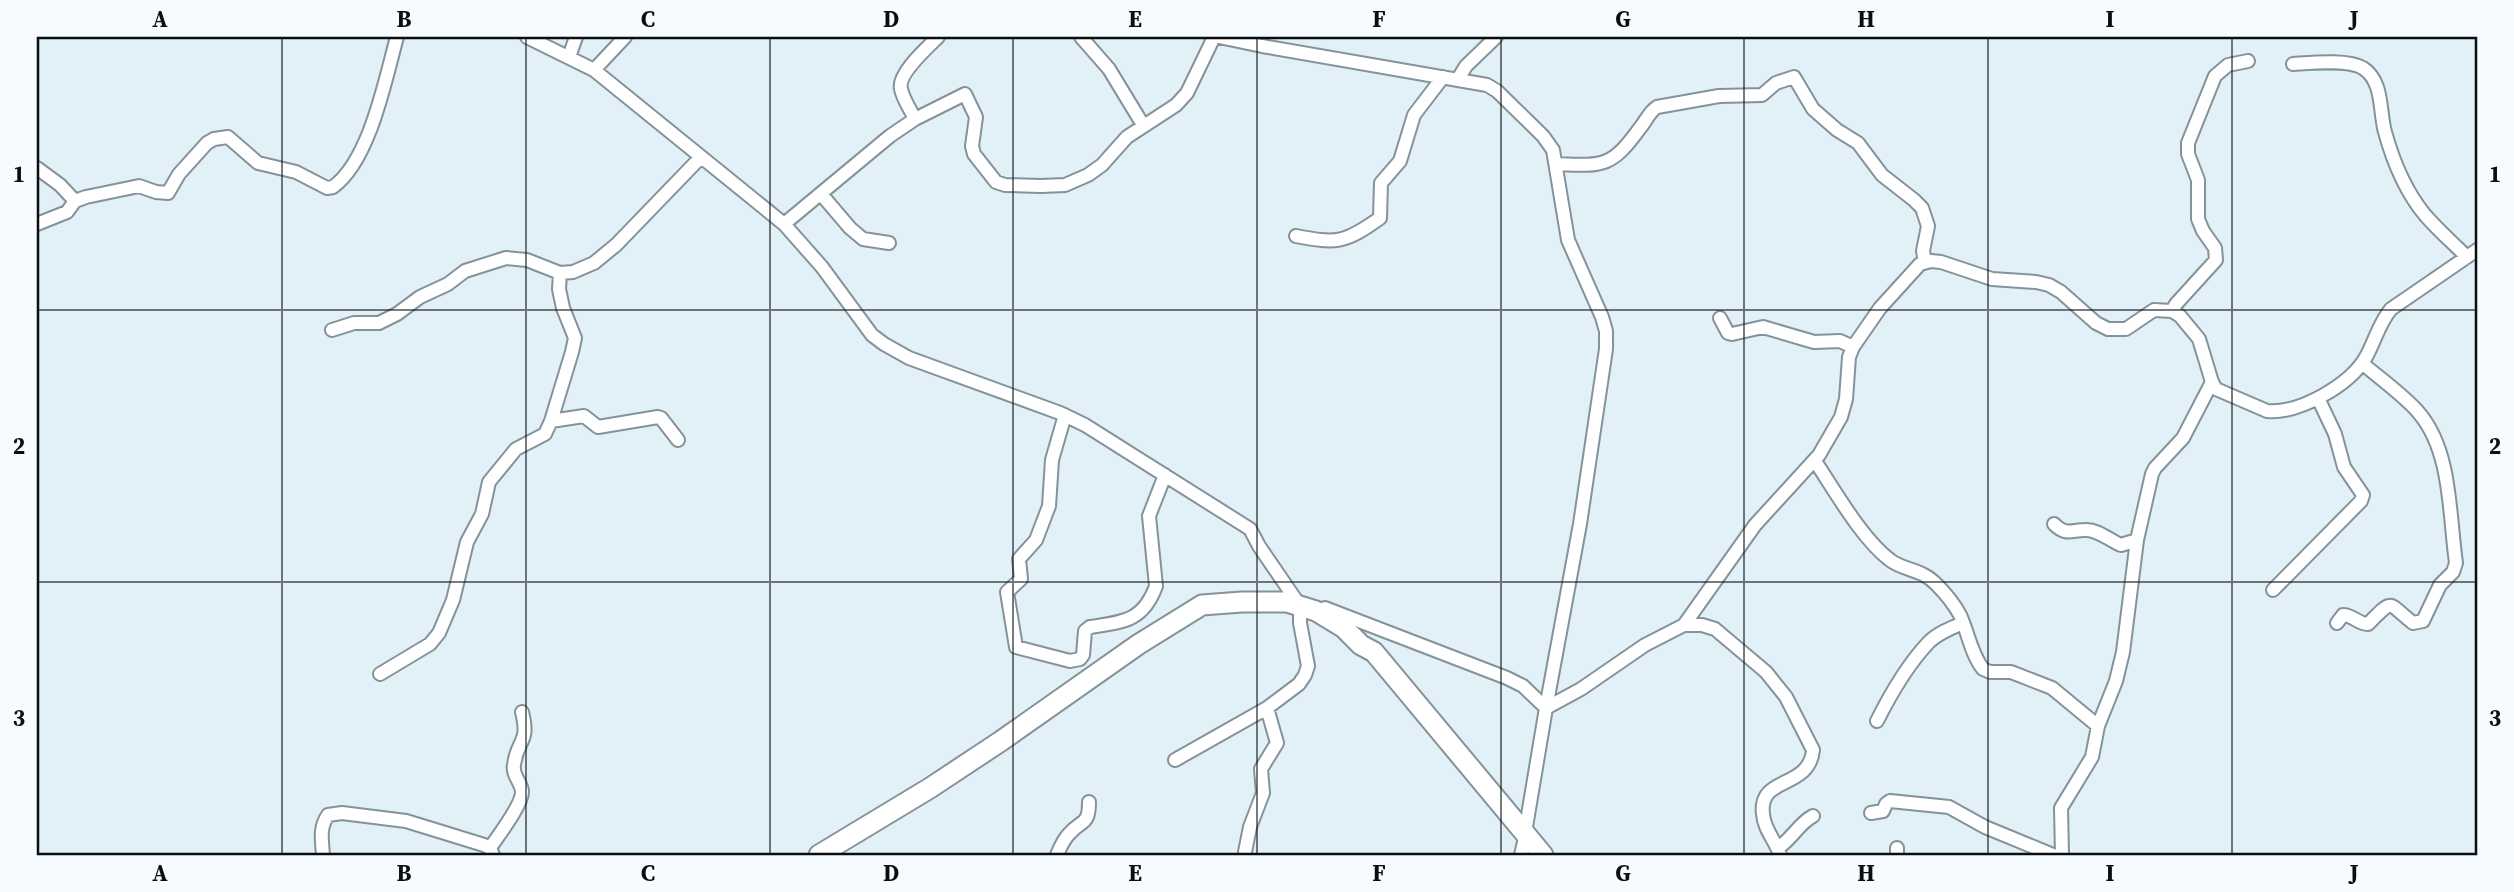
<svg xmlns="http://www.w3.org/2000/svg" width="2514" height="892" viewBox="0 0 2514 892" font-family="'Source Serif 4',serif">
<style>
.lines{fill:none;stroke-linecap:round;stroke-linejoin:round}
.minor-casing{stroke:#85929a;stroke-width:16}
.highway-casing{stroke:#85929a;stroke-width:23}
.minor{stroke:#fff;stroke-width:12}
.highway{stroke:#fff;stroke-width:19}
.grid{fill:none;stroke:#0a0e11;stroke-width:2;stroke-opacity:0.55}
.neatline{fill:none;stroke:#0a0e11;stroke-width:2.5}
.grid-label{font-size:23px;text-anchor:middle;font-weight:bold;fill:#0a0e11}
</style>
<rect width="100%" height="100%" fill="#e2f0f8"/>
<g class="lines">
<defs>
<path id="minor" d="M527,37L594,70L784,224L822,267L872,335L884,344L909,358L1060,413L1085,425L1250,529L1259,546L1300,606V623L1308,666L1305,675L1299,684L1267,708L1175,760
M1081,37L1109,69L1143,125
M1219,37L1262,46L1487,85L1497,91L1543,136L1553,150L1568,240L1602,317L1606,331V349L1580,524L1546,708
M569,57L576,37
M2293,64C2310,63 2348,59 2363,68C2384,82 2379,111 2385,132C2393,161 2406,192 2425,215C2438,230 2453,243 2467,257
M594,70L625,37
M1458,79L1466,66L1496,37
M915,119C910,109 903,99 901,89C897,74 928,47 938,37
M1556,164C1603,166 1611,168 1640,128C1646,121 1649,112 1657,107L1719,96L1762,95L1776,83L1794,77L1813,109L1837,130L1858,143L1882,175L1914,200L1922,208L1928,226L1923,251L1925,262
M37,168L60,185L75,201
M821,194L850,228L863,239L889,243
M37,224L67,212L75,201L86,197L139,186L156,192L168,193L179,174L207,143L214,139L228,137L258,163L296,172L327,188L333,187C370,160 385,80 397,37
M784,224L890,136L915,119L965,94L976,117L972,146L974,154L996,182L1005,185L1041,186L1065,185L1088,175L1102,165L1127,137L1176,105L1187,93L1214,37
M1296,236C1337,244 1345,243 1380,218L1381,183L1400,161L1414,115L1443,77
M2172,311L2176,304L2216,260L2215,248L2203,231L2198,219V180L2188,154V143L2215,76L2228,65L2248,61
M1720,318L1728,333L1732,334L1763,327L1814,342L1840,341L1853,347
M332,330L354,323H379L397,314L420,297L448,284L465,271L506,258L527,260L560,273L573,272L594,263L616,245L701,157
M1065,415L1052,460L1049,506L1036,540L1019,559L1021,579L1007,592L1016,647L1070,661L1080,659L1083,655L1085,631L1090,627C1122,622 1143,622 1156,586L1149,516L1165,475
M551,421L584,416L598,427L658,417L661,418L678,440
M1815,461C1835,491 1862,539 1890,560C1904,571 1921,568 1937,585C1945,593 1954,604 1960,615C1968,632 1971,654 1983,669L1990,672H2011L2052,688L2098,726
M2054,524C2066,536 2071,530 2085,530C2098,529 2110,541 2121,545L2137,540L2152,474L2155,468L2183,438L2212,382
M2273,590L2361,501L2363,495L2344,467L2335,434L2318,398
M1325,608L1507,678L1523,686L1546,708L1525,833
M2337,623L2343,615C2353,615 2358,624 2368,624C2395,597 2387,603 2413,623L2423,621L2440,585L2453,572L2456,563C2449,515 2452,452 2419,413C2406,397 2378,377 2362,363
M1684,625H1702L1715,629L1766,672L1786,697L1813,750C1809,790 1758,775 1763,814C1764,830 1776,841 1780,855
M380,674L430,644L439,633L453,600L467,542L482,514L489,482L516,449L545,434L551,421L572,352L575,338L563,308L559,289L560,273
M1546,708L1581,689L1645,645L1684,625L1755,525L1819,455L1841,417L1846,399L1849,357L1853,347L1880,308L1920,264L1931,261L1941,262L1992,279L2036,282L2049,285L2061,292L2096,323L2108,329H2126L2154,310L2172,311L2180,316L2199,339L2212,382L2216,389L2267,411C2299,414 2350,385 2366,357C2375,341 2379,323 2391,309L2477,250
M1877,721C1890,695 1909,663 1929,642C1938,633 1951,628 1963,623
M1871,813L1883,811L1886,804L1890,801L1949,807L1985,827L2053,855
M490,848C498,836 523,804 522,791C521,782 512,775 514,765C517,739 530,744 522,712
M1778,848C1792,839 1799,823 1813,816
M1897,848V855
M1245,852L1250,827L1263,793L1261,769L1277,743L1267,708
M323,855C322,840 319,828 328,815L342,813L406,821L484,845L490,848L493,855
M1057,855C1060,848 1063,840 1069,834C1082,819 1089,826 1089,802
M1521,855L1524,842
M2062,855L2061,808L2092,757L2098,726L2116,681L2123,652L2137,540"/>
<path id="highway" d="M819,855L930,788L1001,741L1139,644L1202,605L1242,602H1287L1316,611L1344,628L1361,645L1374,652L1543,855"/>
</defs>
<use href="#minor" class="minor-casing"/>
<use href="#highway" class="highway-casing"/>
<use href="#minor" class="minor"/>
<use href="#highway" class="highway"/>
</g>
<path class="grid" d="M282,37V855M526,37V855M770,37V855M1013,37V855M1257,37V855M1501,37V855M1744,37V855M1988,37V855M2232,37V855M37,310H2477M37,582H2477"/>
<rect width="2514" height="892" fill="none" stroke="#f6fbff" stroke-width="77"/>
<rect x="38" y="38" width="2438" height="816" class="neatline"/>
<g class="grid-label">
<text x="160" y="27">A</text>
<text x="404" y="27">B</text>
<text x="648" y="27">C</text>
<text x="891" y="27">D</text>
<text x="1135" y="27">E</text>
<text x="1379" y="27">F</text>
<text x="1623" y="27">G</text>
<text x="1866" y="27">H</text>
<text x="2110" y="27">I</text>
<text x="2354" y="27">J</text>
<text x="19" y="182">1</text>
<text x="2495" y="182">1</text>
<text x="19" y="454">2</text>
<text x="2495" y="454">2</text>
<text x="19" y="726">3</text>
<text x="2495" y="726">3</text>
<text x="160" y="881">A</text>
<text x="404" y="881">B</text>
<text x="648" y="881">C</text>
<text x="891" y="881">D</text>
<text x="1135" y="881">E</text>
<text x="1379" y="881">F</text>
<text x="1623" y="881">G</text>
<text x="1866" y="881">H</text>
<text x="2110" y="881">I</text>
<text x="2354" y="881">J</text>
</g>
</svg>
